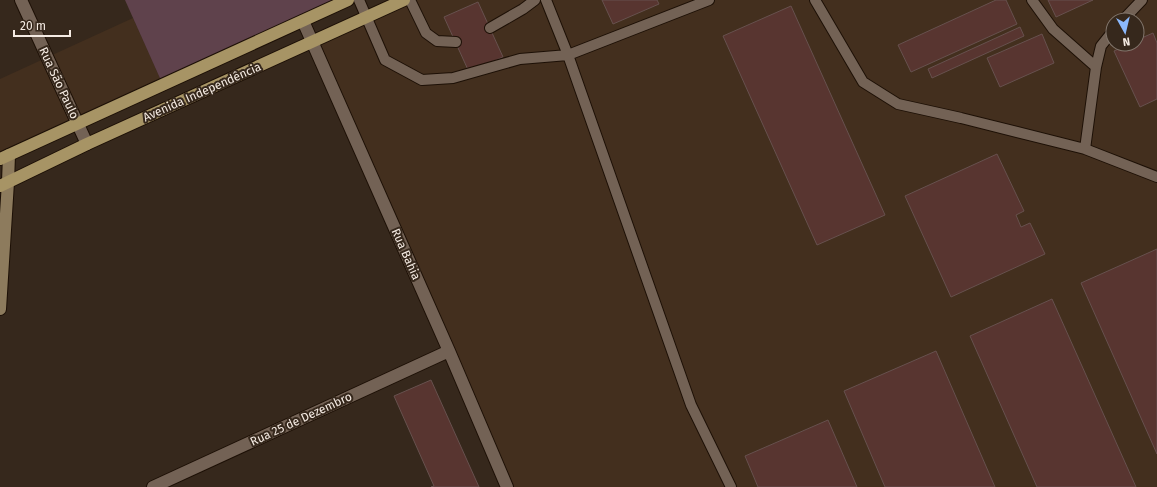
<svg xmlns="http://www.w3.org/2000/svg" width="1157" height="487" viewBox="0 0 1157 487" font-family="'Fira Sans',sans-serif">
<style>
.built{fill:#432f1e;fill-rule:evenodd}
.green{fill:#5f424c}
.building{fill:#583530;stroke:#67514e}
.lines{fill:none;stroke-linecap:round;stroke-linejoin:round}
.lane-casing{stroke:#1d1006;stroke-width:12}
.street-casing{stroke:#1d1006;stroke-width:14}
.secondary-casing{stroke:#1d1006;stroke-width:14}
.primary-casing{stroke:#1d1006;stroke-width:14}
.lane{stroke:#736255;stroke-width:10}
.street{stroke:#736255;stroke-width:12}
.secondary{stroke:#8d7b5d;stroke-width:12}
.primary{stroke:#a79465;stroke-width:12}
.labels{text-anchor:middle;stroke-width:4;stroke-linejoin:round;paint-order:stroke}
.street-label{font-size:12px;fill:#f5ebe3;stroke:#36281c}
</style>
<rect width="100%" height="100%" fill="#36281c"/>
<path class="built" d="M404,0H1157V487H507L313,42ZM1113,20H1137V44H1113Z
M133,18L163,85L0,159V79Z"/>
<path class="green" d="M125,0H348L163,85Z"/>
<path class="building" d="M602,0H657L659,4L613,24Z
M996,0H1006L1017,24L911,72L898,45Z
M1048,0H1093L1056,17Z
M478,2L503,57L469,72L444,17Z
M791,6L885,215L817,245L723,36Z
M1020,27L1024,36L932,78L928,69Z
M1153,33L1157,43V99L1140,107L1114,51L1129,44H1137V40Z
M1042,34L1054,63L1000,87L987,58Z
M997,154L1024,211L1016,215L1021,227L1030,223L1045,254L951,297L905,196Z
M1157,249V454L1081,283Z
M1052,299L1136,487H1037L970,336Z
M936,351L995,487H885L844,391Z
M431,380L479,487H431L434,486L394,396Z
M828,420L857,487H758L745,456Z"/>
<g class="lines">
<defs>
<path id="lane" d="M359,0L385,60L422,80L453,78L520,59L568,55L709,0
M410,0L426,33L437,41L456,42
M546,0L568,55L691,405L731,487
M815,0L863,82L898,104L961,118L1085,149L1157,177
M1032,0L1053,29L1096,67
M1123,20L1142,0
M490,28L523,9L535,0
M1085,149L1096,67L1101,46L1113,31"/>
<path id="street" d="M21,0L87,144
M303,21L449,351L507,487
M153,487L449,351"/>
<path id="secondary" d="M0,309L8,182L9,155"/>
<path id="primary" d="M0,159L348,0
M0,186L87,144L404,0"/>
</defs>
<use href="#lane" class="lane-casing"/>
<use href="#street" class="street-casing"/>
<use href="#secondary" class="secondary-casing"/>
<use href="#primary" class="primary-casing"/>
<use href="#lane" class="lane"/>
<use href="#street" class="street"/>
<use href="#secondary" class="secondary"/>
<use href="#primary" class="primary"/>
</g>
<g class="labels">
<g class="street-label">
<text transform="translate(59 83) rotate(65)" y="4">Rua São Paulo</text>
<text transform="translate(202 92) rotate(-24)" y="4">Avenida Independência</text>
<text transform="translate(406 254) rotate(66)" y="4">Rua Bahia</text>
<text transform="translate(301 419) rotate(-25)" y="4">Rua 25 de Dezembro</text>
</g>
</g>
<g transform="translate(1125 32) rotate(172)"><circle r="19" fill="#36281c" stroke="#82766c"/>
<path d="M0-3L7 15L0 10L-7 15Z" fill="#8cb9fc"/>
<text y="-6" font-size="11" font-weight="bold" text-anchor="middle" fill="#f5ebe3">N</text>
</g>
<path d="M14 30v6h56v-6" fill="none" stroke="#f5ebe3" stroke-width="2"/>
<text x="20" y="30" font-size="12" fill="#f5ebe3" stroke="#36281c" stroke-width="3" paint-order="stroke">20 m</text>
</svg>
